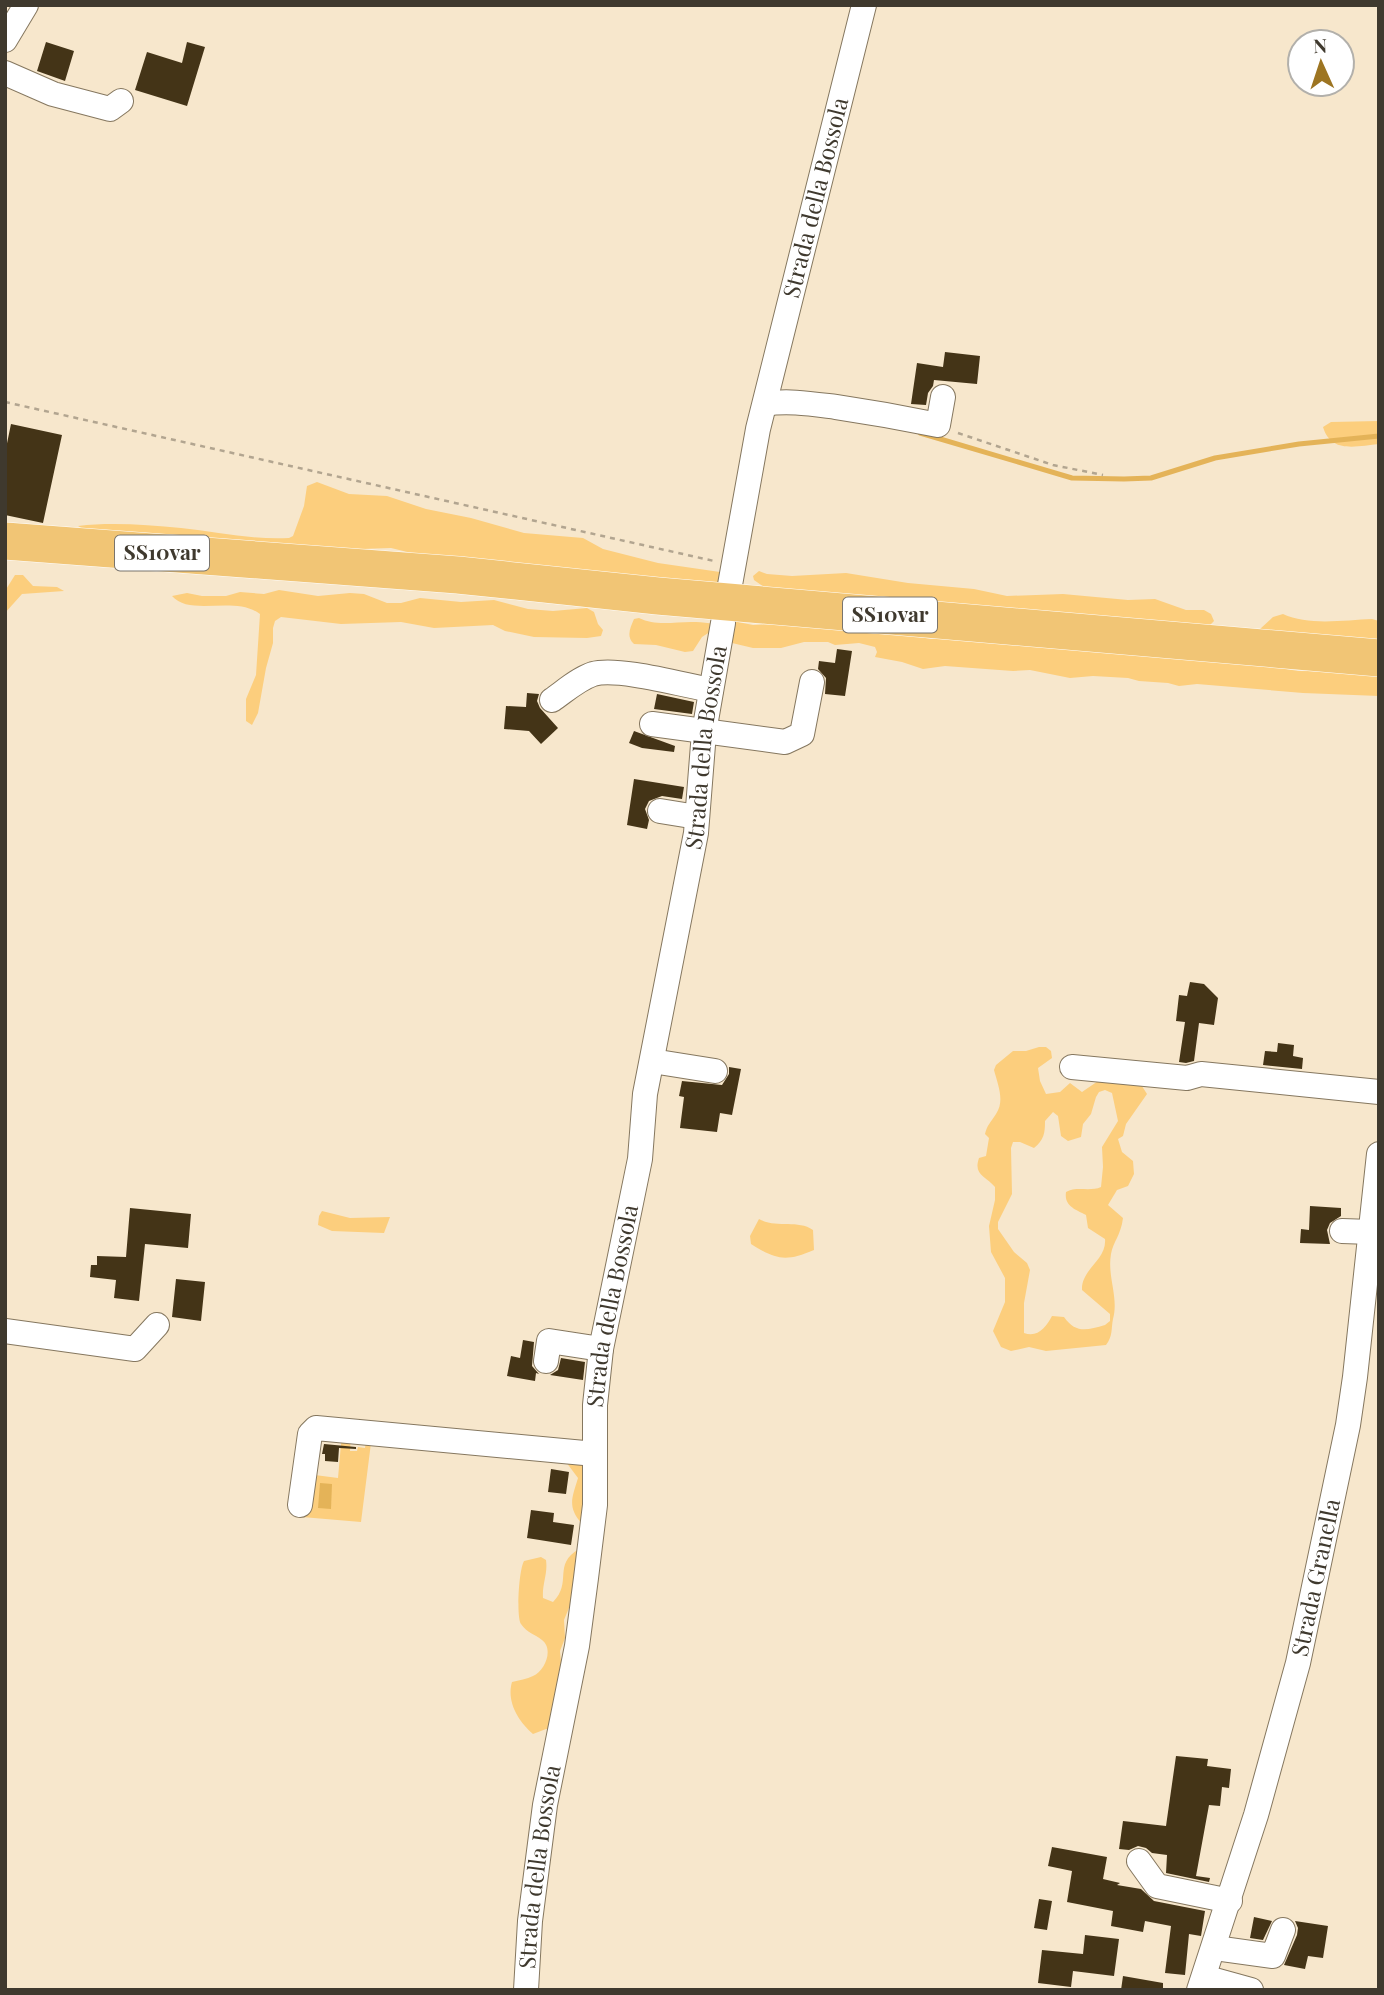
<svg xmlns="http://www.w3.org/2000/svg" width="1384" height="1995" viewBox="0 0 1384 1995" font-family="'Playfair Display',serif">
<style>
.green{fill:#fcce7d;fill-rule:evenodd}
.water{fill:#e4b358}
.lines{fill:none;stroke-linecap:round;stroke-linejoin:round}
.stream{stroke:#e4b358;stroke-width:5}
.building{fill:#443417}
.minor-casing{stroke:#85775f;stroke-width:26}
.highway-casing{stroke:#fff;stroke-width:38}
.path{stroke:#b2a590;stroke-width:2.5;stroke-dasharray:5 5;stroke-linecap:butt}
.minor{stroke:#fff;stroke-width:24}
.highway{stroke:#f1c575;stroke-width:37}
.labels{text-anchor:middle;stroke-width:7;stroke-linejoin:round;paint-order:stroke}
.shield{fill:#fff;stroke:#79746d;stroke-width:2}
.shield-label{font-size:21px;font-weight:bold;fill:#3f392e}
.street-label{font-size:23px;fill:#3f392e;stroke:#fff}
</style>
<rect width="100%" height="100%" fill="#f7e7cc"/>
<path class="green" d="M1379,421V444C1357,446 1331,454 1323,427L1331,422Z
M317,482L349,494L387,496L426,509L471,518L524,533L583,538L603,549L658,563L720,572L721,583L428,557L391,548L302,551L83,529L78,526C112,522 147,525 181,528C217,532 253,540 289,538L293,536L304,506L307,486Z
M759,571L767,574L792,576L846,573L908,583L974,589L1007,596L1063,594L1128,600L1155,599L1186,610H1204L1211,614L1214,621L1207,628L770,591L754,580L753,576Z
M15,575H23L33,586L57,587L64,591L22,594L5,613V591Z
M279,590L318,596L350,593L364,594L387,603H401L420,598L461,602L494,600L528,609L553,611L587,608L594,612L598,624L603,630L601,636L587,638L534,637L505,631L493,625L434,628L401,622L341,624L281,617L275,621L273,628V643L266,668L258,713L252,725L246,721V699L256,675L260,614C235,595 190,617 172,596L187,593L202,596H226L240,592L264,594Z
M1283,614C1308,626 1345,620 1372,619L1379,621V644L1260,629L1273,617Z
M639,618C657,627 677,621 696,622C702,622 708,623 714,624L713,630L702,637L693,651L685,652L656,645L634,644C626,637 630,628 634,619Z
M733,621L753,625L774,624L828,629L845,626L932,639L956,638L1036,644L1057,649H1084L1257,664L1298,671L1379,672V696L1303,693L1197,684L1179,686L1168,683L1139,681L1128,678L1093,676L1070,678L1030,670L1013,671L945,666L923,669L902,662L875,657L877,652L875,647L859,643L835,645L828,642H804L781,648H753L732,643Z
M1039,1047H1046L1051,1051L1052,1058L1038,1068L1040,1081L1046,1094L1060,1092L1070,1083L1082,1092L1104,1077L1140,1083L1147,1094L1126,1124L1123,1136L1118,1139L1122,1152L1133,1161L1134,1174L1128,1186L1117,1190L1108,1205L1123,1218C1121,1235 1113,1242 1111,1254C1107,1277 1119,1297 1113,1319C1111,1329 1113,1336 1106,1345L1046,1351L1029,1347L1011,1351L1001,1347L993,1331L1005,1302V1278L991,1252L989,1226L995,1200V1187C986,1176 973,1175 979,1158L986,1156L989,1138L985,1134C987,1125 991,1122 996,1114C1005,1101 998,1085 994,1070L996,1065L1013,1051H1026ZM1105,1090L1112,1093L1118,1121L1102,1147L1103,1167L1101,1187C1090,1192 1076,1186 1066,1192C1064,1206 1075,1209 1086,1215L1088,1228L1105,1239C1107,1260 1081,1269 1082,1290L1110,1314V1321L1105,1325C1087,1330 1076,1334 1064,1317L1052,1316C1046,1327 1038,1338 1024,1333V1303L1030,1270L1027,1263L1014,1252L998,1229V1222L1012,1194L1011,1148L1013,1142H1020L1034,1148C1044,1140 1045,1133 1045,1121L1053,1112L1058,1116L1061,1136L1068,1141L1081,1137L1083,1124L1091,1114L1096,1097L1099,1092Z
M322,1211L350,1218L390,1217L384,1233L332,1231L318,1225L319,1216Z
M759,1219C776,1229 797,1219 813,1230L814,1250C786,1262 776,1260 751,1244L750,1236Z
M342,1433H351L350,1451H357L358,1447L365,1448L367,1435H372L361,1522L302,1517L307,1474L338,1478Z
M584,1439L600,1445L573,1598L564,1620L565,1638L560,1651L561,1662L566,1673L560,1729H546L533,1734C519,1722 506,1702 512,1682C519,1680 527,1679 533,1676C545,1671 554,1649 542,1640C535,1634 527,1633 521,1624C516,1617 519,1569 524,1561L541,1557L546,1560C548,1574 542,1584 543,1598L553,1602C573,1582 552,1565 579,1549L582,1524C567,1507 572,1498 578,1478L566,1462L578,1441Z"/>
<path class="water" d="M320,1483L332,1484L331,1509L318,1508Z"/>
<g class="lines">
<path class="stream" d="M920,433L1072,478L1124,479L1151,478L1215,458L1299,444L1379,436"/>
</g>
<path class="building" d="M46,42L74,51L65,81L37,71Z
M187,42L205,47L187,106L135,90L147,52L182,63Z
M945,352L980,356L977,384L934,380L933,386L928,393L926,405L911,404L917,363L943,367Z
M11,424L62,435L43,523L5,515V453Z
M837,649L852,651L845,696L825,694L826,678L818,669L819,661L835,663Z
M527,693L539,694L537,701L540,708L558,728L541,744L529,731L504,729L506,706L526,707Z
M657,694L694,702L692,714L654,709Z
M634,731L675,746L674,752L642,748L629,743Z
M634,779L684,787L682,799L662,796L649,801L645,809L649,820L647,829L627,825Z
M1190,982L1204,984L1218,998L1214,1025L1199,1023L1194,1061L1186,1063L1179,1062L1185,1022L1176,1021L1179,995L1187,996Z
M1278,1043L1294,1045L1293,1056L1303,1058L1302,1069L1263,1065L1265,1051L1277,1052Z
M729,1067L741,1069L732,1115L720,1113L717,1132L680,1128L684,1097L679,1096L682,1081L722,1085L729,1074Z
M1310,1206L1341,1208V1216L1330,1223L1327,1230L1330,1244L1300,1243L1301,1229L1309,1230Z
M130,1208L191,1214L188,1248L145,1244L139,1301L114,1298L116,1280L90,1277L91,1265H97V1256L126,1257Z
M176,1279L205,1282L201,1321L172,1317Z
M523,1340L534,1342L532,1366L539,1374L536,1373L535,1381L507,1376L511,1356L520,1358Z
M561,1358L585,1362L583,1380L550,1375L558,1370Z
M324,1444L356,1447V1449L339,1448L338,1462L325,1461V1454H322Z
M551,1469L569,1472L566,1494L548,1492Z
M531,1510L554,1513L553,1522L574,1525L571,1545L527,1538Z
M1176,1756L1208,1759L1207,1766L1231,1769L1229,1788L1222,1787L1220,1806L1209,1805L1196,1876L1210,1878L1209,1882L1166,1873L1167,1855L1152,1853L1146,1848L1138,1846L1129,1850L1119,1849L1123,1821L1166,1826Z
M1052,1847L1107,1857L1103,1879L1120,1883L1117,1885L1141,1889L1154,1901L1205,1911L1201,1936L1189,1934L1185,1975L1165,1973L1171,1926L1145,1921L1143,1932L1111,1926L1113,1911L1067,1902L1072,1871L1048,1866Z
M1039,1899L1052,1901L1047,1930L1034,1928Z
M1254,1917L1272,1921L1263,1940L1250,1938Z
M1295,1921L1328,1926L1323,1958L1308,1956L1305,1969L1284,1965L1297,1935L1298,1928Z
M1085,1935L1119,1939L1114,1976L1073,1971L1071,1987L1038,1983L1042,1950L1083,1954Z
M1123,1976L1163,1983V1990H1121Z"/>
<g class="lines">
<defs>
<g id="minor">
<path d="M5,40L26,5"/>
<path d="M5,73L53,94L110,109L121,101"/>
<path d="M765,404C788,400 812,404 836,407C870,412 904,418 938,425L943,397"/>
<path id="s1" d="M728,596L758,429L864,5"/>
<path d="M552,700C565,691 578,679 593,674C618,667 683,685 711,690"/>
<path d="M652,724L785,742L802,734L812,682"/>
<path d="M660,811L697,817"/>
<path d="M652,1061L715,1071"/>
<path d="M1072,1067L1187,1078L1201,1074L1379,1092"/>
<path d="M1342,1231L1371,1232"/>
<path d="M5,1331L135,1349L157,1325"/>
<path d="M546,1361L549,1341L601,1349"/>
<path d="M300,1505L310,1434L316,1428L595,1454"/>
<path d="M1139,1861L1157,1886L1230,1901"/>
<path d="M1215,1948L1273,1956L1283,1930"/>
<path d="M1204,1977L1251,1990"/>
<path id="s2" d="M526,1990L530,1921L545,1805L577,1646L586,1578L595,1505V1405L601,1349L640,1159L645,1094L696,833L704,732L723,623"/>
<path id="s3" d="M1199,1990L1256,1815L1298,1663L1348,1425L1355,1377L1379,1154"/>
</g>
<path id="highway" d="M5,541L458,575L658,596L1379,658"/>
</defs>
<use href="#minor" class="minor-casing"/>
<use href="#highway" class="highway-casing"/>
<path class="path" d="M5,402L714,561
M958,433L1053,465L1103,475"/>
<use href="#minor" class="minor"/>
<use href="#highway" class="highway"/>
</g>
<g class="labels">
<g class="shield">
<rect x="115" y="535.5" width="94" height="35" rx="5"/>
<rect x="843" y="597.5" width="94" height="35" rx="5"/>
</g>
<g class="shield-label">
<text x="162" y="560">SS10var</text>
<text x="890" y="622">SS10var</text>
</g>
<g class="street-label">
<text dy="8" stroke="none"><textPath href="#s1" startOffset="408">Strada della Bossola</textPath></text>
<text dy="8" stroke="none"><textPath href="#s2" startOffset="1258">Strada della Bossola</textPath></text>
<text dy="8" stroke="none"><textPath href="#s2" startOffset="691">Strada della Bossola</textPath></text>
<text dy="8" stroke="none"><textPath href="#s3" startOffset="429">Strada Granella</textPath></text>
<text dy="8" stroke="none"><textPath href="#s2" startOffset="124">Strada della Bossola</textPath></text>
</g>
</g>
<rect width="1384" height="1995" fill="none" stroke="#3f392e" stroke-width="14"/>
<g transform="translate(1321 63) rotate(357)"><circle r="33" fill="#ffffff" stroke="#b2b0ab" stroke-width="2"/>
<path d="M0-5L12 26L0 18L-12 26Z" fill="#9d7522"/>
<text y="-10" font-size="19" font-weight="bold" text-anchor="middle" fill="#3f392e">N</text>
</g>
</svg>
